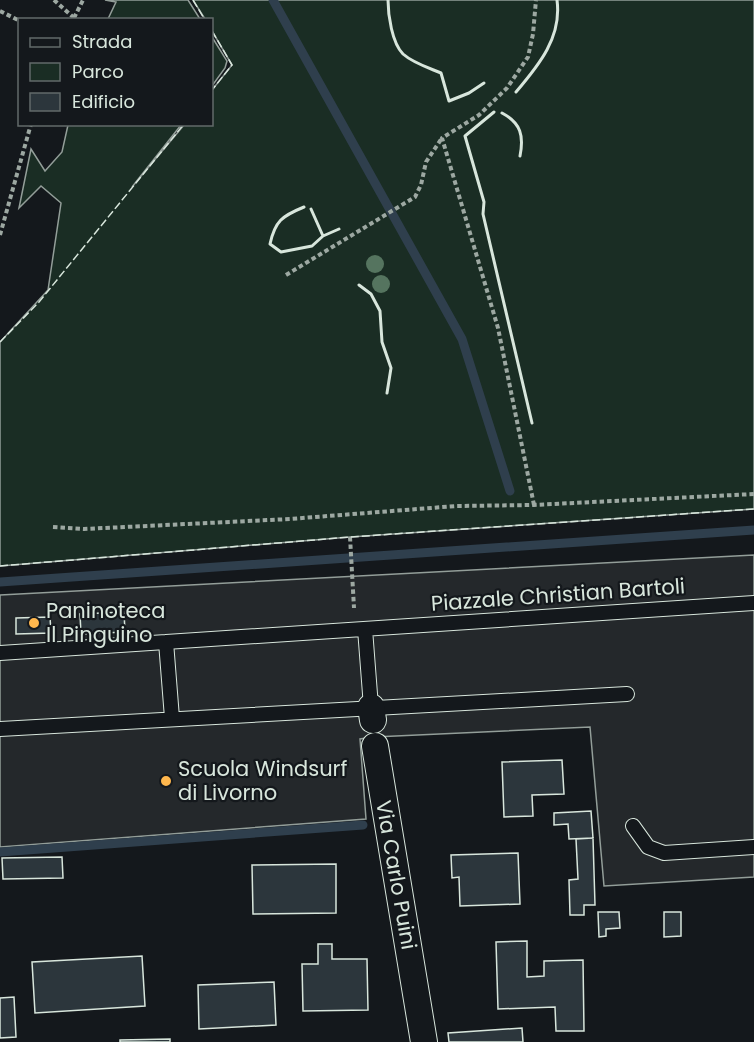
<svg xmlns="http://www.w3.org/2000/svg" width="754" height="1042" viewBox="0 0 754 1042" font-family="Poppins,sans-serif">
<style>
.green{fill:#1a2d24;stroke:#939e99;stroke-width:1.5}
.parking{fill:#24282b;stroke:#939e99;stroke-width:1.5}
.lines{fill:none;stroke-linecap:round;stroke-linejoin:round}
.stream{stroke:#2f3f4d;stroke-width:9}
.building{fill:#2c363c;stroke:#d8e6dc;stroke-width:1.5}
.lane-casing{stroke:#d8e6dc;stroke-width:16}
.street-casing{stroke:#d8e6dc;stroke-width:28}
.path{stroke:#9da8a2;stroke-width:4;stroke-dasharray:4.5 3;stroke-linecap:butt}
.lane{stroke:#14181c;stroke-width:14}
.street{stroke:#14181c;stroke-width:26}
.fence{stroke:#d8e6dc;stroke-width:1.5;stroke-dasharray:8 3;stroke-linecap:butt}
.wall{stroke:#d8e6dc;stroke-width:3}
.tree{fill:#55745f}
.poi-dot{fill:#ffb74d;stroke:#14181c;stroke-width:2}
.labels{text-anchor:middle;stroke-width:4.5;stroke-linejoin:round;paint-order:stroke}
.street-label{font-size:21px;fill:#d8e6dc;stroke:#14181c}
.poi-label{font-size:21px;fill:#d8e6dc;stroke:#14181c;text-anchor:start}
</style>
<rect width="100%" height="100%" fill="#14181c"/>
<path class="green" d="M105,0H188L200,19H108L116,2Z
M193,0H754V509L350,537L0,566V342L48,290L61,203L41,186L19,208L31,149L45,171L62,152L68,125H181L132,187L184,125L212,124V90L232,65L212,31V20L205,19Z
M212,37L227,61L225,68L212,86Z"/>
<path class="parking" d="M754,555V877L604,886L590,727L374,737L360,739L366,819L0,847V595Z"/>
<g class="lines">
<path class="stream" d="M273,0L462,339L510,491
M0,582L754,530
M0,852L363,825"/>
</g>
<path class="building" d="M124,612L125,632L81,634L80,614Z
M50,617L51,633L16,634V618Z
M562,760L564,794L532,795L533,816L504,817L502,762Z
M591,811L593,838L569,839L568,824L554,825V813Z
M593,838L595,905H584V915H570L569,880L578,879L576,839Z
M518,853L520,904L460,906L459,877L452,878L451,855Z
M62,857L63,878L3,879L2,858Z
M336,864V913L253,914L252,865Z
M598,912H619L620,928L606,929V936L599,937Z
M664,912H681V936L664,937Z
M527,941V977L544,976V961L583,960L584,1031H556L555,1007L498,1009L496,942Z
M318,944H332V959H367L368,1010L303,1011L302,964H318Z
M142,956L145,1006L35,1013L32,962Z
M274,982L276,1025L199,1029L198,985Z
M14,997L16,1037L0,1038V998Z
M522,1028L523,1042H449L448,1033Z
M170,1039V1042H120V1040Z"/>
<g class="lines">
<defs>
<path id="lane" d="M365,629L371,707
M166,642L172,718
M0,653L754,603
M0,729L627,694
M633,826L648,847L664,853L754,847"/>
<path id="street" d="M371,707L373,720
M375,746L424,1042"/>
</defs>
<use href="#lane" class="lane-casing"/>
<use href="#street" class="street-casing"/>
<path class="path" d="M54,0L74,18
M0,11L20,21
M74,18L83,0
M0,235L31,124
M286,275L415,197L421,185L426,162L442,138
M534,505L498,328L442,138L479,115L507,88L528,57L533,34L536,0
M53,527L84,529L290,519L456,506L534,505L754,494
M350,537L354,608"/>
<use href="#lane" class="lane"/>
<use href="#street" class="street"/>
<path class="fence" d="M193,0L205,20
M212,31L232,65L212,90
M0,342L39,302L184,124
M0,566L350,537L754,509"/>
<path class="wall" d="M388,0C388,15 392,43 403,54C413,63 429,68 441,73L449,101L469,93L484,83
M516,92C539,65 562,37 557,0
M494,112L465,136L484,202L483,214L532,423
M502,113C521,123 524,136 520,156
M304,207C282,216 275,221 270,244L281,252L312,246L323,236
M311,209L323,236L339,229
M359,285L371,294L380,311L382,342L391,368L387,393"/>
</g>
<g class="tree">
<circle cx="375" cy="264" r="9"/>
<circle cx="381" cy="284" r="9"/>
</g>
<g class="poi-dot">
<circle cx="34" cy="623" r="6"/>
<circle cx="166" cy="781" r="6"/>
</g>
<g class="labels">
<g class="street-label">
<text transform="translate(558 595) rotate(-4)" y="7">Piazzale Christian Bartoli</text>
<text transform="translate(396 875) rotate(80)" y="7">Via Carlo Puini</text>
</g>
<g class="poi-label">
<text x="46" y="618">Paninoteca<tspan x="46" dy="24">Il Pinguino</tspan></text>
<text x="178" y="776">Scuola Windsurf<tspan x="178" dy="24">di Livorno</tspan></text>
</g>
</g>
<rect x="18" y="18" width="195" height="108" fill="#14181c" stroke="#626a69" stroke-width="1.5"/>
<rect x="30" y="38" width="30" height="9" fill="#14181c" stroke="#626a69" stroke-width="1.5"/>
<text x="72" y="48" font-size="18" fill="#d8e6dc">Strada</text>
<rect x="30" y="63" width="30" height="18" fill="#1a2d24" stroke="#626a69" stroke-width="1.5"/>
<text x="72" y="78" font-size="18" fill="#d8e6dc">Parco</text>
<rect x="30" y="93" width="30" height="18" fill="#2c363c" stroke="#626a69" stroke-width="1.5"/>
<text x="72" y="108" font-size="18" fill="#d8e6dc">Edificio</text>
</svg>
